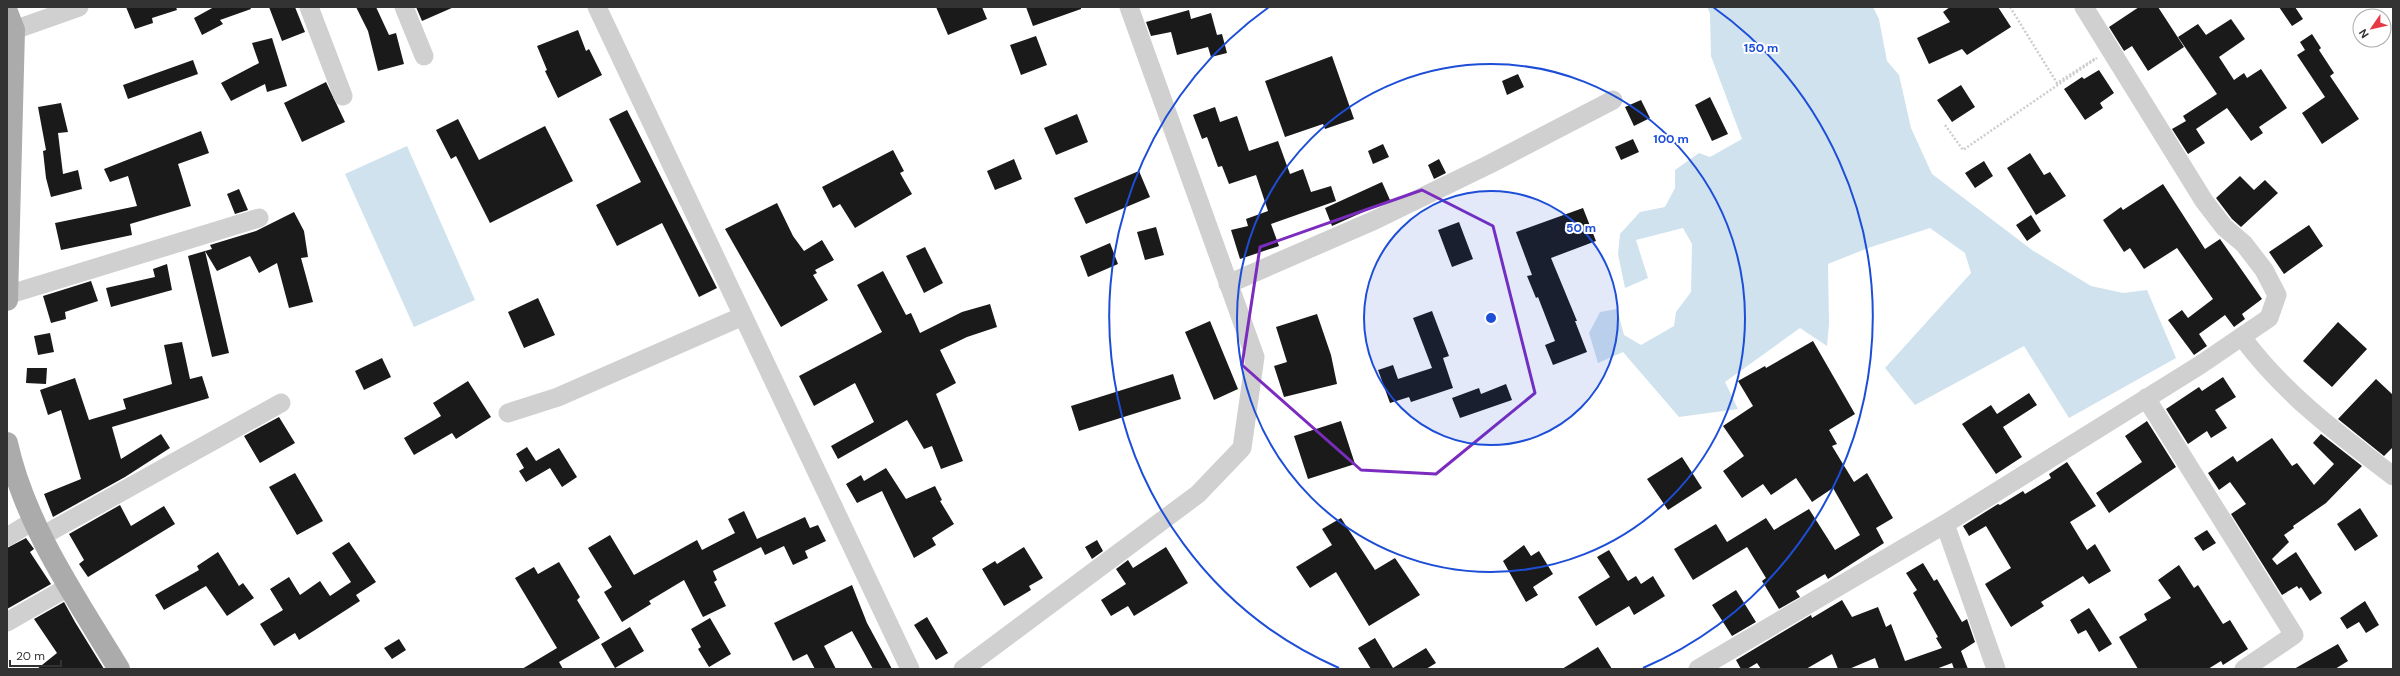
<svg xmlns="http://www.w3.org/2000/svg" width="2400" height="676" viewBox="0 0 2400 676" font-family="'DM Sans',sans-serif">
<style>
.water{fill:#cfe2ee}
.building{fill:#1a1a1a}
.lines{fill:none;stroke-linecap:round;stroke-linejoin:round}
.path{stroke:#cdcdcd;stroke-width:2.5;stroke-dasharray:2 2;stroke-linecap:butt}
.minor{stroke:#d0d0d0;stroke-width:19}
.major{stroke:#ababab;stroke-width:22}
.marked{fill:none;stroke:#7b2cbf;stroke-width:3;stroke-linejoin:round}
.ring{fill:none;stroke:#1d4ed8;stroke-width:2}
.centre{fill:#1d4ed8;stroke:#fff;stroke-width:2}
.ring-label{font-size:12px;text-anchor:middle;font-weight:bold;fill:#1d4ed8;stroke:#fff;stroke-width:4;stroke-linejoin:round;paint-order:stroke}
</style>
<rect width="100%" height="100%" fill="#fff"/>
<path class="water" d="M1707,7H1873L1879,19L1887,61L1899,75L1911,128L1932,174L2032,250L2091,286L2123,293L2147,290L2176,358L2069,418L2024,346L1915,405L1885,368L1971,273L1965,253L1930,228L1868,248L1828,264L1829,324L1827,346L1800,328L1725,382L1738,409L1679,417L1623,352L1598,363L1589,333L1600,312L1617,309L1624,335L1641,345L1674,326L1676,312L1691,292L1692,244L1683,228L1636,240L1648,278L1625,288L1618,254L1620,234L1640,212L1665,207L1675,188V170L1699,153L1710,157L1742,139L1711,56L1710,13Z
M407,146L475,300L414,327L345,174Z"/>
<path class="building" d="M126,7H176L177,10L152,18L153,23L135,29Z
M214,7H250L251,9L220,20L223,24L202,35L194,18Z
M269,7H295L305,32L282,41Z
M356,7H376L389,35L396,33L404,64L378,71L368,31Z
M416,7H454L422,21Z
M936,7H982L987,19L948,35Z
M1026,7H1081V9L1033,26Z
M1950,7H1998L2011,27L1967,55L1962,49L1929,64L1917,38L1950,22L1943,12Z
M2139,7H2158L2184,47L2148,71L2132,46L2124,51L2109,27Z
M2279,7H2295L2303,19L2292,26Z
M1189,10L1191,19L1211,13L1217,35L1222,34L1227,53L1211,57L1208,47L1177,55L1171,32L1151,36L1146,22Z
M2231,19L2245,39L2219,57L2234,80L2244,73L2247,78L2261,69L2287,108L2259,127L2263,133L2251,141L2227,108L2196,129L2205,143L2188,154L2172,129L2186,121L2183,116L2217,94L2178,37L2198,24L2206,35Z
M578,30L586,51L589,49L602,75L558,98L545,71L547,70L537,46Z
M2312,34L2321,48L2319,50L2334,73L2330,76L2359,119L2322,144L2302,113L2325,97L2297,55L2305,50L2300,42Z
M1036,36L1047,65L1021,75L1010,45Z
M272,38L287,86L267,92L265,84L231,101L221,83L259,63L252,43Z
M1332,56L1354,119L1325,129L1323,124L1285,137L1265,81Z
M193,60L198,74L128,99L123,85Z
M2099,70L2114,93L2100,103L2103,108L2085,120L2064,89L2082,77L2084,79Z
M1518,74L1524,87L1507,95L1502,81Z
M326,82L345,122L302,142L284,103Z
M1961,85L1975,107L1952,122L1937,100Z
M1710,97L1728,134L1712,141L1695,105Z
M1641,100L1650,118L1634,126L1625,107Z
M61,103L68,132L58,133L63,174L78,170L82,189L51,197L46,178L43,151L46,150L38,107Z
M1215,107L1220,122L1237,116L1249,151L1278,141L1290,174L1303,169L1311,192L1331,186L1336,201L1271,224L1279,246L1240,259L1231,230L1248,226L1246,219L1268,211L1256,175L1229,184L1222,166L1218,167L1207,137L1202,139L1193,115Z
M627,110L717,288L699,297L662,223L617,246L596,205L641,182L609,119Z
M1077,114L1088,142L1056,155L1044,128Z
M458,119L479,160L545,126L573,181L490,223L456,156L451,159L436,130Z
M201,131L209,153L178,164L191,206L130,224L132,235L61,250L55,223L137,206L128,176L110,182L104,169Z
M1633,139L1639,152L1621,160L1615,147Z
M1383,144L1389,157L1373,164L1368,151Z
M893,150L904,171L900,173L912,194L855,228L840,204L833,208L822,187Z
M2030,153L2044,175L2050,172L2066,196L2036,215L2007,168Z
M1014,159L1022,179L995,190L987,171Z
M1439,159L1446,173L1434,179L1428,165Z
M1984,161L1993,176L1975,188L1965,173Z
M1139,171L1150,197L1086,224L1074,198Z
M2240,176L2254,190L2265,180L2278,193L2241,227L2232,219L2216,198Z
M1382,182L1390,200L1332,226L1325,208Z
M2163,184L2205,249L2220,239L2262,299L2242,314L2245,319L2234,327L2225,315L2199,334L2207,346L2194,355L2168,320L2182,310L2188,318L2213,299L2177,248L2144,269L2130,248L2124,252L2103,220L2121,207L2123,210Z
M239,189L248,210L235,214L227,194Z
M777,203L793,236L804,251L822,240L834,260L815,270L817,273L813,275L828,300L781,327L725,229Z
M1583,208L1596,241L1551,258L1577,321H1575L1587,352L1553,365L1545,345L1555,341L1538,297L1536,298L1527,276L1532,275L1516,232Z
M294,212L304,231L308,257L301,258L313,302L289,308L277,263L259,273L250,256L217,271L205,251L212,249L210,245L256,231Z
M2031,215L2041,231L2027,241L2016,225Z
M1459,222L1473,259L1452,267L1438,230Z
M2309,225L2323,246L2284,274L2269,252Z
M1156,227L1164,255L1145,260L1137,232Z
M1110,243L1118,264L1088,277L1080,256Z
M925,247L943,283L924,293L906,256Z
M205,251L229,353L212,357L188,256Z
M167,264L172,290L111,307L106,288L155,277L153,269Z
M883,271L906,315L911,313L920,333L962,312L990,304L997,327L967,337L940,350L956,383L936,394L963,461L941,469L932,446L924,449L907,420L838,459L831,446L874,422L855,383L814,406L799,376L882,332L857,285Z
M91,281L98,301L65,312L66,319L51,323L43,296Z
M538,298L555,335L524,348L508,312Z
M1432,311L1449,356L1443,358L1453,388L1411,402L1409,397L1390,403L1378,370L1393,365L1398,379L1432,368L1413,318Z
M1317,314L1331,355L1337,384L1284,397L1274,366L1287,362L1276,327Z
M1210,321L1238,389L1214,400L1185,332Z
M2338,322L2367,349L2332,387L2303,361Z
M50,333L54,352L38,355L34,336Z
M1813,341L1855,414L1829,430L1837,444L1832,446L1854,482L1867,473L1893,518L1876,528L1884,543L1828,579L1825,574L1796,591L1800,597L1779,609L1762,581L1766,578L1747,547L1693,580L1674,549L1716,524L1727,542L1766,518L1774,530L1809,509L1835,550L1860,535L1833,488L1812,502L1796,478L1771,495L1763,484L1742,498L1723,471L1744,456L1723,426L1753,406L1738,381L1765,366L1766,368Z
M182,342L190,379L202,376L209,398L112,427L121,459L161,434L170,448L125,477L53,517L44,494L81,479L61,410L48,415L40,390L75,378L89,420L126,409L123,399L172,384L164,345Z
M382,358L391,377L364,390L355,371Z
M27,368H47L46,384L26,383Z
M1173,374L1181,399L1079,431L1071,406Z
M2223,377L2236,397L2215,410L2227,428L2211,438L2207,431L2188,444L2166,409L2199,387L2202,391Z
M2376,379L2393,395V447L2384,456L2338,419Z
M468,381L491,417L456,439L452,433L414,455L404,438L441,416L433,403Z
M1506,384L1512,400L1460,418L1452,398L1479,388L1481,394Z
M2029,393L2037,405L2003,427L2022,457L1996,474L1962,424L1991,405L1997,414Z
M279,417L295,443L260,463L244,436Z
M1341,421L1355,464L1308,479L1294,436Z
M2147,421L2176,467L2109,513L2096,493L2142,462L2125,436Z
M2321,434L2362,466L2326,503L2293,526L2294,528L2284,535L2289,542L2272,559L2277,565L2296,552L2322,593L2310,601L2301,587L2299,589L2297,586L2282,595L2231,514L2246,504L2230,482L2219,490L2208,473L2233,456L2237,462L2272,438L2292,466L2297,463L2314,485L2334,464L2313,443Z
M527,447L536,461L559,448L577,477L562,487L550,468L526,482L519,471L524,468L516,454Z
M1682,457L1702,488L1668,510L1647,479Z
M2067,462L2096,506L2070,522L2087,550L2095,544L2111,571L2089,584L2083,576L2041,602L2044,606L2011,627L1985,584L2011,568L1986,526L1969,536L1963,526L1998,504L2000,505L2023,491L2025,494L2051,478L2049,474Z
M886,468L906,499L935,486L942,500L940,501L954,524L932,538L936,545L914,558L882,491L857,503L846,484L861,475L864,481Z
M295,473L323,521L297,535L269,487Z
M120,505L131,526L164,506L175,524L88,577L79,564L84,560L69,534Z
M2360,508L2378,536L2355,551L2337,524Z
M744,511L757,539L805,517L810,528L818,525L826,541L805,551L808,558L793,565L784,546L765,555L761,547L713,571L717,580L714,582L726,606L703,617L684,580L649,601L651,604L622,622L604,592L612,587L588,548L610,535L634,575L697,540L702,550L735,533L728,519Z
M1341,518L1375,570L1395,558L1420,595L1369,626L1336,572L1310,588L1296,567L1332,545L1322,529Z
M2207,530L2216,543L2203,551L2194,538Z
M26,538L34,549L30,552L51,584L7,609V548Z
M1097,540L1103,551L1092,559L1085,547Z
M349,542L376,582L356,595L360,601L315,630L299,640L295,633L274,646L260,624L283,610L270,589L289,577L300,595L320,581L330,596L351,582L332,553Z
M1524,545L1531,556L1539,551L1553,574L1533,587L1538,595L1526,602L1503,561Z
M1024,547L1043,578L1029,586L1031,590L1004,606L982,569L995,561L997,564Z
M1166,547L1188,583L1134,616L1128,606L1111,616L1101,600L1126,584L1116,569L1128,560L1133,568Z
M1609,550L1628,581L1636,576L1641,584L1653,576L1665,596L1634,615L1629,606L1596,626L1578,597L1610,577L1597,557Z
M218,552L239,586L243,583L254,598L227,616L206,586L164,610L155,595L199,570L197,566Z
M559,562L580,597L577,600L600,638L559,662L563,669H522L557,648L515,578L534,567L538,574Z
M1923,563L1934,581L1937,579L1962,622L1967,619L1975,642L1961,651L1968,669H1954L1952,663L1936,669H1879L1875,658L1849,669H1838L1832,654L1806,669H1761L1757,663L1747,669H1741L1736,660L1811,615L1812,618L1842,600L1852,617L1878,607L1886,627L1891,624L1905,661L1942,648L1936,638L1938,637L1913,593L1917,590L1906,573Z
M2179,565L2194,588L2198,585L2223,624L2230,620L2248,649L2223,665L2221,661L2208,669H2138L2119,637L2147,620L2144,614L2171,598L2158,580Z
M852,585L867,623L892,669H873L852,631L824,646L836,669H815L807,654L793,661L774,623Z
M1736,590L1756,622L1732,636L1712,605Z
M2365,601L2379,625L2366,633L2359,622L2347,629L2340,618Z
M64,602L75,622L104,669H37L57,653L34,619Z
M2089,608L2112,644L2099,652L2086,630L2078,634L2070,620Z
M927,617L948,653L936,660L914,625Z
M710,618L731,654L709,667L698,649L701,647L691,629Z
M630,627L644,651L615,668L601,644Z
M1375,638L1393,668L1426,648L1436,663L1426,669H1371L1358,648Z
M399,639L406,650L392,659L384,648Z
M2338,644L2348,661L2335,669H2294Z
M1598,647L1612,669H1562Z"/>
<g class="lines">
<path class="path" d="M2010,7L2057,83L2096,58
M1945,125L1963,150L2097,58"/>
<path class="minor" d="M309,7L343,96
M404,7L424,56
M597,7L910,669
M7,38L14,30L79,7
M1228,284L1375,220L1490,164L1613,100
M7,295L259,218
M2242,337C2283,393 2338,434 2393,476
M2146,398L2294,635L2244,669
M508,413L558,397L743,316
M1945,524L1996,669
M42,536L281,403
M7,537L33,521
M7,622L70,586
M963,669L1198,494L1242,448L1255,357L1129,7
M1698,669L1945,524L2200,365L2269,318L2277,295L2264,270L2244,244L2224,227L2204,201L2084,7"/>
<path class="major" d="M7,12L14,30L7,300
M7,443C25,525 76,598 119,669"/>
</g>
<path class="marked" d="M1422,190L1493,226L1535,393L1436,474L1361,470L1242,365L1260,247Z"/>
<circle cx="1491" cy="318" r="127" fill="#1d4ed8" fill-opacity=".12"/>
<g class="ring">
<circle cx="1491" cy="318" r="127"/>
<circle cx="1491" cy="318" r="254"/>
<path d="M1339 668A382 382 0 0 1 1269 7M1713 7A382 382 0 0 1 1643 668"/>
</g>
<circle cx="1491" cy="318" r="6" class="centre"/>
<g class="ring-label">
<text x="1761" y="52">150 m</text>
<text x="1671" y="143">100 m</text>
<text x="1581" y="232">50 m</text>
</g>
<rect width="2400" height="676" fill="none" stroke="#333333" stroke-width="16"/>
<g transform="translate(2372 28) rotate(236)"><circle r="19" fill="#ffffff" stroke="#adadad"/>
<path d="M0-3L7 15L0 10L-7 15Z" fill="#e63946"/>
<text y="-6" font-size="11" font-weight="bold" text-anchor="middle" fill="#333333">N</text>
</g>
<path d="M10 660v6h51v-6" fill="none" stroke="#333333" stroke-width="2"/>
<text x="16" y="660" font-size="12" fill="#333333" stroke="#ffffff" stroke-width="3" paint-order="stroke">20 m</text>
</svg>
